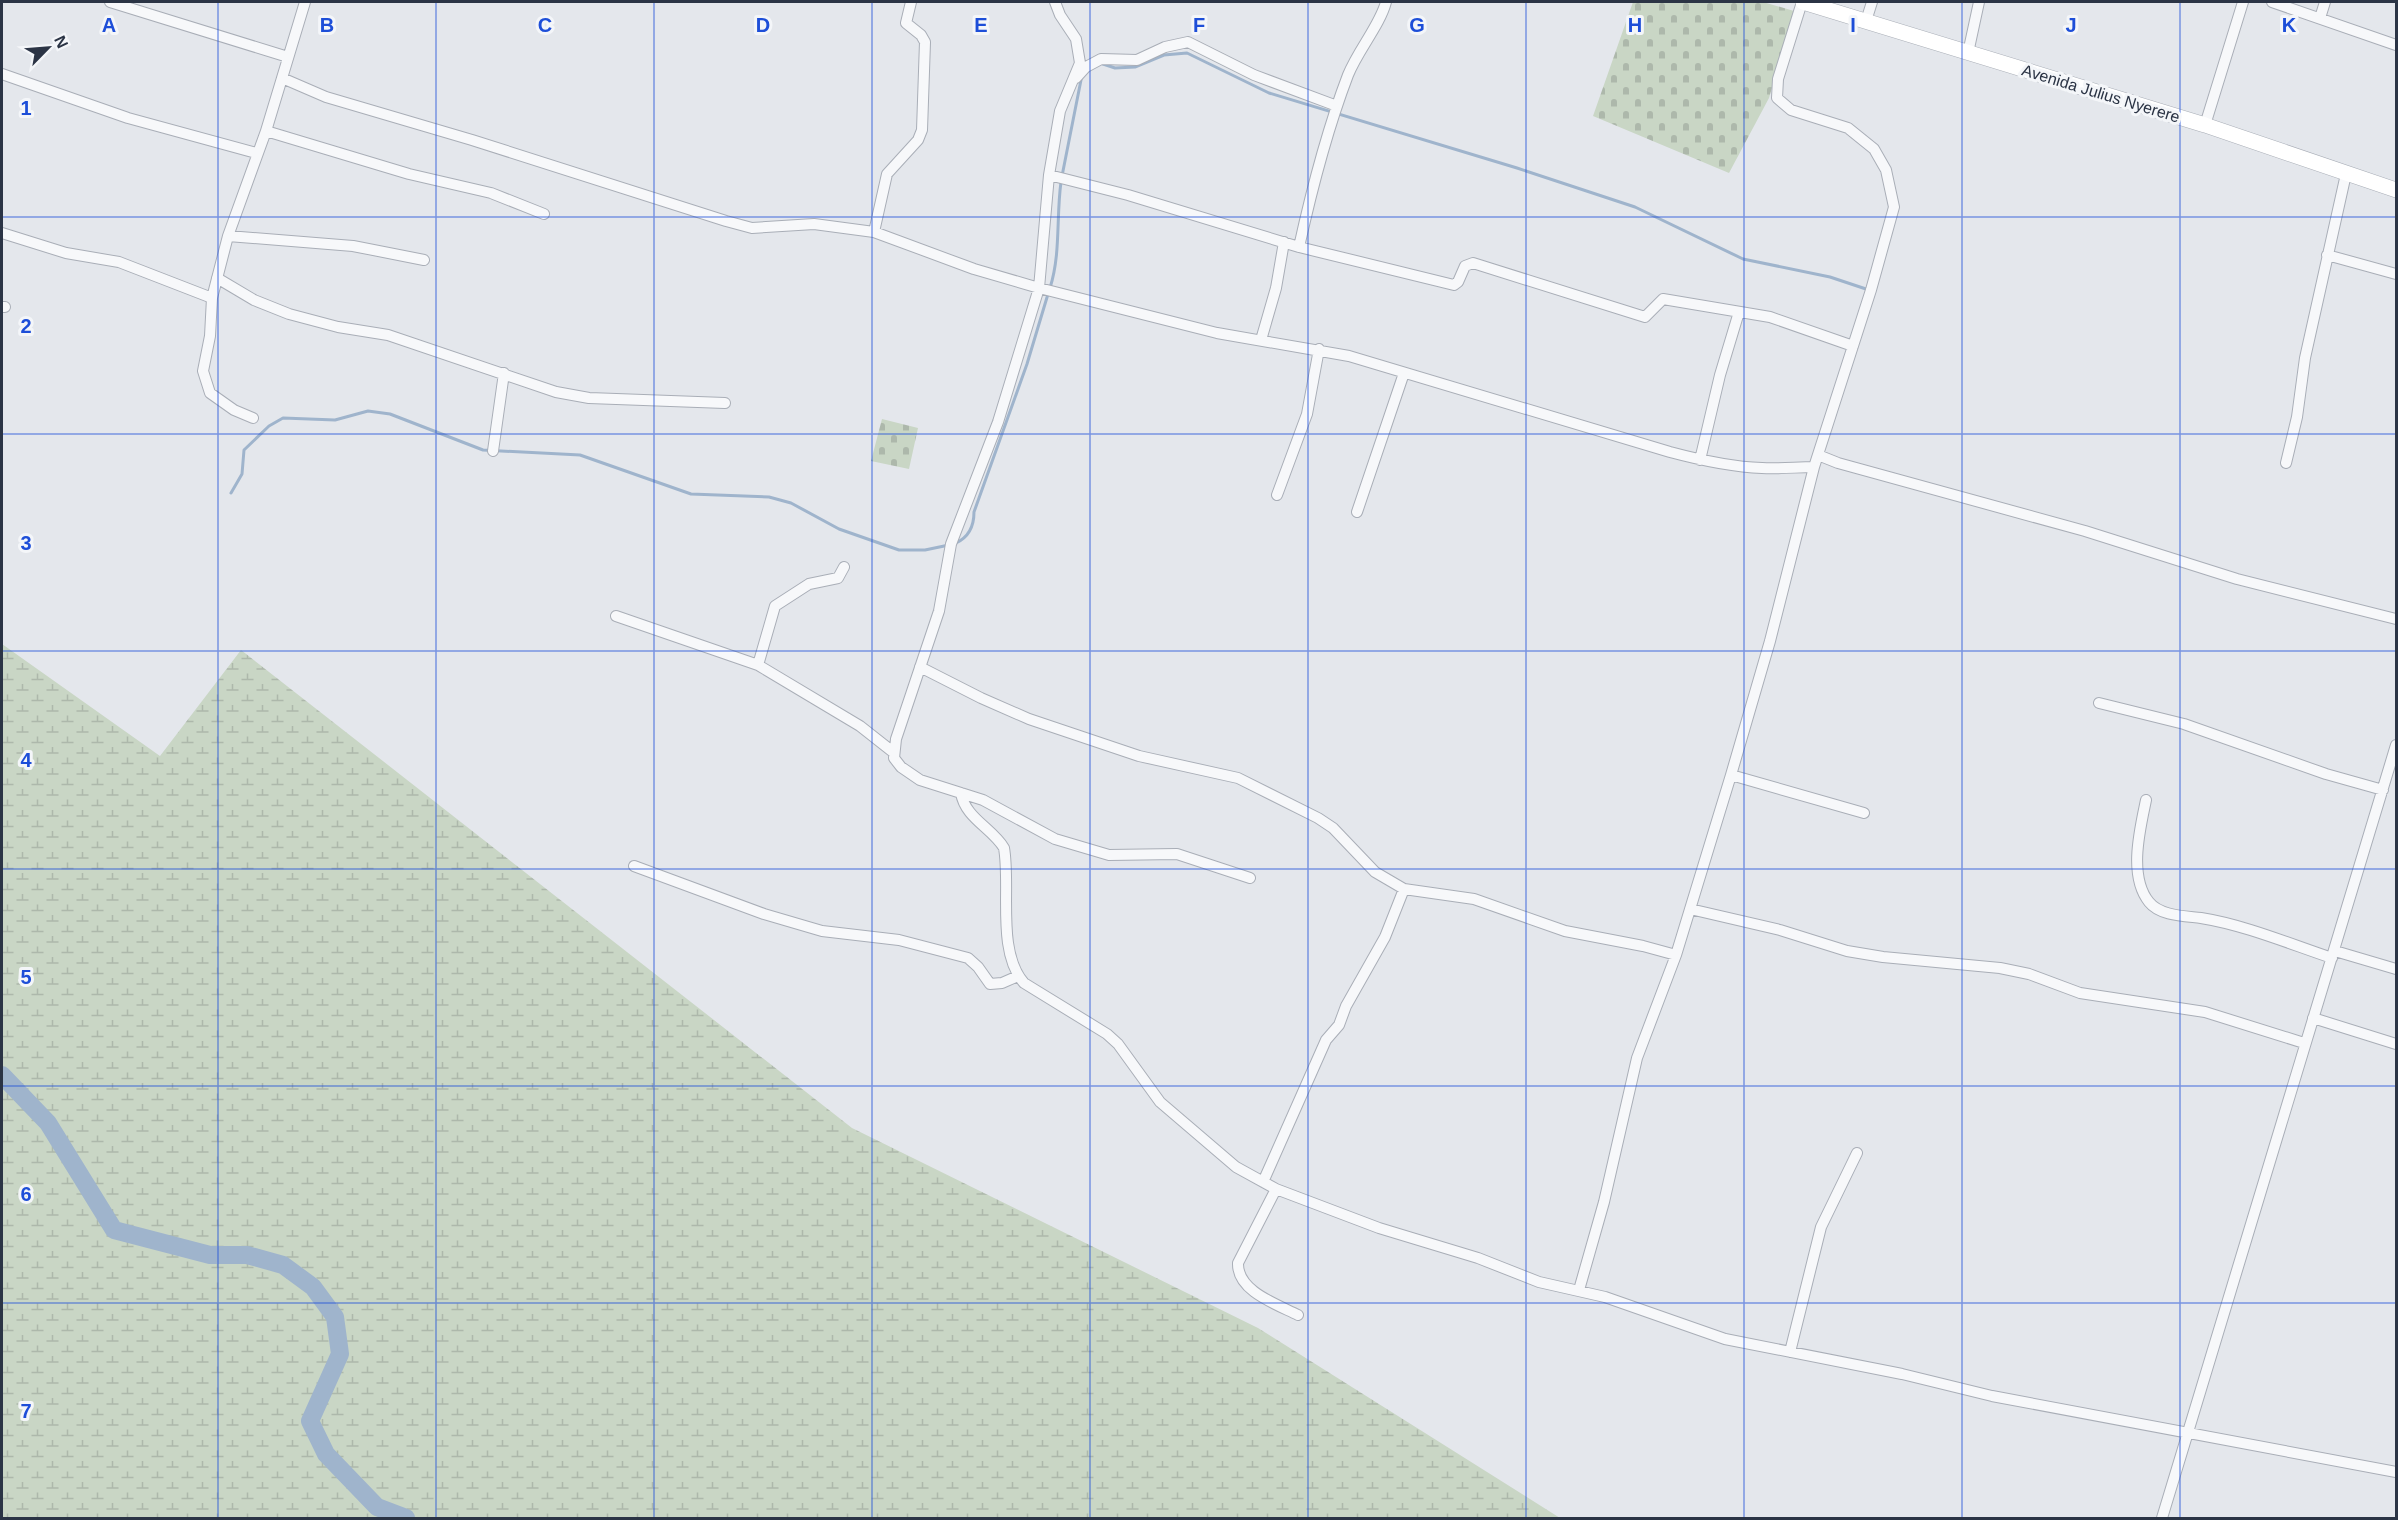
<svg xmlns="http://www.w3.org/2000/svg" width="2398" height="1520" viewBox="0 0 2398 1520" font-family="Helvetica,sans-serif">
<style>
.wetland{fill:url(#wetland-marsh)}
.cemetery{fill:url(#cemetery-stones)}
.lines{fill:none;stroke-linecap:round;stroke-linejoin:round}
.stream{stroke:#9fb4cc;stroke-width:3}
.river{stroke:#9fb4cc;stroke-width:18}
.street-casing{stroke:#a9aeb7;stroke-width:12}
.secondary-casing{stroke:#a9aeb7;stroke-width:16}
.street{stroke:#f7f8fa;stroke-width:10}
.secondary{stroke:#fff;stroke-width:15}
.grid{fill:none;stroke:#1d4ed8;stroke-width:1.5;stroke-opacity:0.55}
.labels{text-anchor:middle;stroke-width:6;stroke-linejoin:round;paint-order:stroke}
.street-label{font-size:16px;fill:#2b3445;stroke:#f4f6f9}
.grid-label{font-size:20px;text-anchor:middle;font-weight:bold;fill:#1d4ed8;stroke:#f4f6f9;stroke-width:6;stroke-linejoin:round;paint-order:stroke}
</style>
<defs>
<pattern id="wetland-marsh" width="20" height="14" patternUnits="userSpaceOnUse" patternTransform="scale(1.5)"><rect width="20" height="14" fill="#c9d6c5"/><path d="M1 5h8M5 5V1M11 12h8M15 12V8" fill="none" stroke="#adb8ab"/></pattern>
<pattern id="cemetery-stones" width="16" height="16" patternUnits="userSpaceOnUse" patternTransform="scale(1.5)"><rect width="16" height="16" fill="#c9d6c5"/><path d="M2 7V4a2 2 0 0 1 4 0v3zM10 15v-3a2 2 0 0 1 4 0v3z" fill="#adb8ab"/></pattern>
</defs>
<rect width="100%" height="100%" fill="#e4e7ec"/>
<path class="wetland" d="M2,644L160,756L241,650L852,1128L1258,1328L1560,1518H2Z"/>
<path class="cemetery" d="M1633,2H1763L1794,11L1769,98L1729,173L1593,116Z
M882,419L918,428L909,469L871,461Z"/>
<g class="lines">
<path class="stream" d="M1103,64L1115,68L1135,67L1164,55L1187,53L1269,93L1517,168L1635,207L1743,259L1830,277L1869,290
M1062,176L1081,80
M1050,288C1061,253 1056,218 1061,182
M231,493L242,474L244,450L269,426L283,418L335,420L368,411L390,414L483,450L580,455L691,494L769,497L791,503L839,529L899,550H925L949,545
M956,543C969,537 974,527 974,512L1027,364L1048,294"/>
<path class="river" d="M2,1075L48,1123L114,1230L210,1255H247L283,1265L313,1287L335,1317L340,1354L310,1421L326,1454L377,1507L406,1518"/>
<defs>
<path id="street" d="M110,2L288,57
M1055,2L1060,15L1076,39L1080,63L1060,111L1049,175L1039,288L998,422L951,544L939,611L896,739L894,758L901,767L920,780L983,800L1055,839L1109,855L1177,854L1250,878
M2272,2L2396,45
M2320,18L2325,2
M1866,21L1872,2
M1968,53L1979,2
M2,74L128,118L256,153
M282,78L326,97L472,140L726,221L752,228L814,224L874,232L974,269L1039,288L1217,333L1349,356L1670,452C1700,460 1731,467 1762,468C1780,469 1797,467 1814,467L1871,290L1894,207L1886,170L1874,149L1848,128L1791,110L1777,98L1778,79L1802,2
M1076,78L1086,67L1101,59L1137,60L1165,47L1188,42L1254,75L1337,106
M2205,125L2243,2
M266,131L409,174L491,193L544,214
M1049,175L1128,195L1299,247L1454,285L1458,282L1465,266L1473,263L1645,317L1663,299L1770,317L1853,346
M874,232L887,174L918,140L922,130L925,42L921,35L906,23L911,2
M2,233L66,253L119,262L212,298
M228,236L353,246L424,260
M1299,247C1312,188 1327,130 1348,75C1358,50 1380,25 1386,2
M2327,255L2396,274
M217,278L254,300L289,314L338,327L388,335L556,392L589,398L725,403
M2,307H5
M1261,340L1276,288L1284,242
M253,418L234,410L210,393L203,371L210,336L212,298L228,236L266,131L305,2
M493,451L504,373
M1818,455L1838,463L2085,531L2237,579L2396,619
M1700,460L1720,375L1739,312
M2286,463L2297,417L2305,358L2346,174
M1277,495L1307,414L1319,349
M1357,512L1404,373
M616,616L758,665L860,726L893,752
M758,665L775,606L809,584L838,578L844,567
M920,667L981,698L1029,719L1139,756L1238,778L1318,818L1333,828L1375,872L1404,889L1474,899L1565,931L1643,946L1676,955
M2099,703L2184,724L2326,774L2383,790
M1731,775L1864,813
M961,793C965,818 992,828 1004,848C1011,887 996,951 1024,983L1107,1034L1118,1044L1160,1102L1236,1167L1276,1189L1379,1228L1478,1258L1539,1282L1605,1297L1725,1339L1902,1374L1992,1396L2396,1472
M2146,800C2140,829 2128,876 2149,902C2160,916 2185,916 2201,918C2245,925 2290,944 2332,958
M634,866L764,914L822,931L899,940L968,958L978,967L990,984L1002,983L1018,976
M1690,909L1780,930L1847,951L1883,957L2000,968L2029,974L2080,993L2205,1012L2304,1043
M2335,951L2396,969
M2313,1018L2396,1044
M1263,1182L1326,1040L1339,1025L1346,1006L1385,937L1404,889
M1276,1189L1238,1263C1237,1291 1276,1304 1298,1315
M1579,1290L1604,1202L1637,1058L1676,955L1731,775L1770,641L1814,467
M1790,1352L1821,1227L1857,1153
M2162,1518L2396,745"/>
<path id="secondary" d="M1803,2L2205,125L2396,190"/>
</defs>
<use href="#street" class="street-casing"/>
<use href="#secondary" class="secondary-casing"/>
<use href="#street" class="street"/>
<use href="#secondary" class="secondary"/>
</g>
<path class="grid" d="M218,2V1518M436,2V1518M654,2V1518M872,2V1518M1090,2V1518M1308,2V1518M1526,2V1518M1744,2V1518M1962,2V1518M2180,2V1518M2,217H2396M2,434H2396M2,651H2396M2,869H2396M2,1086H2396M2,1303H2396"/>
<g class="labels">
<g class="street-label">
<text transform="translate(2101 93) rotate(17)" y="6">Avenida Julius Nyerere</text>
</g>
</g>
<g class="grid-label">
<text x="109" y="32">A</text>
<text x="327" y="32">B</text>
<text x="545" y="32">C</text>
<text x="763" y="32">D</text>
<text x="981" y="32">E</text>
<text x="1199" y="32">F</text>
<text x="1417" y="32">G</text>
<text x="1635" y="32">H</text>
<text x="1853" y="32">I</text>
<text x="2071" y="32">J</text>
<text x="2289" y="32">K</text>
<text x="26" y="115">1</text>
<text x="26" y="333">2</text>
<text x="26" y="550">3</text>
<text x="26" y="767">4</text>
<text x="26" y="984">5</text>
<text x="26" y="1201">6</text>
<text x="26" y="1418">7</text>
</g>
<rect width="2398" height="1520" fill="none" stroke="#2b3445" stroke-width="6"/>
<g transform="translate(48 48) rotate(65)" stroke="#f4f6f9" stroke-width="4.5" paint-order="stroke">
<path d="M0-4.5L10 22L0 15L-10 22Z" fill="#2b3445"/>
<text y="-9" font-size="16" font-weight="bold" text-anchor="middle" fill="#2b3445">N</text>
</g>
</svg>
